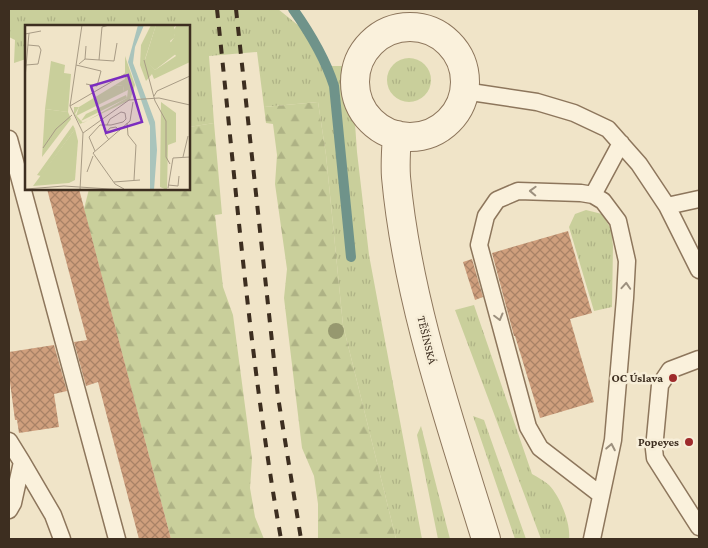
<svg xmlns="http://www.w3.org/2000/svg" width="708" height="548" viewBox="0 0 708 548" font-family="'Crimson Pro',serif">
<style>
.grass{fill:url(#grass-tufts)}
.forest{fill:url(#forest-firs)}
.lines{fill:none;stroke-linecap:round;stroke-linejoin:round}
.stream{stroke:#6f938a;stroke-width:10}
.building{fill:url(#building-cross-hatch)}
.service-casing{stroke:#8d765c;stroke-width:19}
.tertiary-casing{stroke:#8d765c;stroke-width:30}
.service{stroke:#faf1dc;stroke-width:16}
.tertiary{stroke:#faf1dc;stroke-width:28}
.rail{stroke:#3d2e20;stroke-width:4;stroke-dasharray:9 9;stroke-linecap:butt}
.tree{fill:#96986f}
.oneway{stroke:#9c907e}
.poi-dot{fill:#9e2a2b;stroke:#f7eed8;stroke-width:2}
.labels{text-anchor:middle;stroke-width:5;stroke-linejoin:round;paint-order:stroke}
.street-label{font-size:12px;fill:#3d2e20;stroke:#f7eed8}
.poi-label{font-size:12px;font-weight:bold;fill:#3d2e20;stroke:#f7eed8;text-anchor:end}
.inset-road{fill:none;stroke:#a89b85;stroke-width:1}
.view{fill:#7b2cbf;fill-opacity:0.15;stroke:#7b2cbf;stroke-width:2.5}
.inset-edge{fill:none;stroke:#3d2e20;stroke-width:2.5}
</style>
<defs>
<pattern id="grass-tufts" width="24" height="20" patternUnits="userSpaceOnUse" patternTransform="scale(1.25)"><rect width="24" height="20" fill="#c9cf9b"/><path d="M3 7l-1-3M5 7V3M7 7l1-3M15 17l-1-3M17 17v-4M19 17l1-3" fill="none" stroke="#aeb285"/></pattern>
<pattern id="forest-firs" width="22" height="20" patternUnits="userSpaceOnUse" patternTransform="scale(1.25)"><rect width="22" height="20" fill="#c9cf9b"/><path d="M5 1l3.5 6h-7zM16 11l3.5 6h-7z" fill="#aeb285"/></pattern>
<pattern id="building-cross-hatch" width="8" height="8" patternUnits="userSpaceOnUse" patternTransform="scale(1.25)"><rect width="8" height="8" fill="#cf9f7d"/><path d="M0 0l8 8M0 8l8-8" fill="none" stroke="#a98266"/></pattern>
</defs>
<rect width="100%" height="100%" fill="#f0e4c8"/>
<path class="grass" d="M9,9H278L304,30L321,66H351L357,152L369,255L422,539H396L343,325L326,155L318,102L264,107L257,52L209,56L214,123L189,127V26H26V59L14,63L15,40L9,37Z
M387 80a22 22 0 1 1 44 0a22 22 0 1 1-44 0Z
M586,210L602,214L611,229L613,246L612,307L594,311L569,227L575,214Z
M474,305L532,474C538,477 544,481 549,485C560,496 571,524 569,539H541L455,310Z
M473,416L484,420L526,539H515Z
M421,426L450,539H438L417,435Z"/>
<path class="forest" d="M318,102L326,155L343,325L396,539H318V504L314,476L302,448L284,298L287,269L275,184L277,155L273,124L266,123L264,107Z
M214,123L222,214L215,215L223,287L233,315L252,459L250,488L255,517L264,539H171L84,209L89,189H189V127Z"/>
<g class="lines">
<path class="stream" d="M293,9C310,33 325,58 334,86L351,257"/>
</g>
<path class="building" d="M47,189H79L171,539H139L98,382L86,386L74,342L87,340Z
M568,231L592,313L570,319L594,402L540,418L515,336H514L492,253Z
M472,259L483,297L475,300L463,262Z
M54,345L67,391L54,394L59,427L19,433L17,420H15L9,375V352Z"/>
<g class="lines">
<defs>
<path id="service" d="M464,91L537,102L574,113L608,129L639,164L667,206L699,270
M9,139L117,539
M593,195L621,143
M667,206L699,199
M699,359L670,370L660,385L654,449L655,458L699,527
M9,441L22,462L13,503L9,510
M22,462L53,515L62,539
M592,539L613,440L625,298L627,261L618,221L603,201L593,195L581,193L518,191L497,200L486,216L479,245L528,427L540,448L601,495"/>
<path id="tertiary" d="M355 82a55 55 0 1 1 110 0a55 55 0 1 1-110 0Z
M397,135C396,149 395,163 396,177C407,299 450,422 486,539"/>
</defs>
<use href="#service" class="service-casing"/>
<use href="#tertiary" class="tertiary-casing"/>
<use href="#service" class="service"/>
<use href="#tertiary" class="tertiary"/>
<path class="rail" d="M217,9C236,186 250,364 281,539
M236,9L278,397L301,539"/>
</g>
<circle class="tree" cx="336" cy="331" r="8"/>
<defs><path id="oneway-chevron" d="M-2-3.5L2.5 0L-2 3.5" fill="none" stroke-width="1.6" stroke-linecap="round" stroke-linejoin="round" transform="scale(1.25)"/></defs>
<g class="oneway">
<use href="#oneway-chevron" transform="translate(533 191) rotate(-178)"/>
<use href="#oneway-chevron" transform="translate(626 286) rotate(-86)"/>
<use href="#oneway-chevron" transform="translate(499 317) rotate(75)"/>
<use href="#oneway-chevron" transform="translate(611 447) rotate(-79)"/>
</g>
<g class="poi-dot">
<circle cx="673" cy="378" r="5"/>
<circle cx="689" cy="442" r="5"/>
</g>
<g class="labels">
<g class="street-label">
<text transform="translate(427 340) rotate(76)" y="4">TĚŠÍNSKÁ</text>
</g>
<g class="poi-label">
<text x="663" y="382">OC Úslava</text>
<text x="679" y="446">Popeyes</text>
</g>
</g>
<g transform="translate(25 25)">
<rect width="165" height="165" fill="#f0e4c8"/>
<path d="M131,0H152L149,2L150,12L145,16L152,28L130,45L120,35ZM100,31L110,60L105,75L55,99L49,89V82H54L50,89L58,98L102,73L103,65L99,67L98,61L90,60L100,54ZM26,36L40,40L39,48L46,49L43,87L20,84Z" fill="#c9cf9b"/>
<path d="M126,0H131L120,34L130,45L151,31L144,20L150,11L148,6L152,0H163L165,5V37L129,54L127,49L121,56L115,40L116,20ZM90,60L98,61L99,67L51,91L54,82ZM101,70L102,73L56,96L61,89ZM136,77L151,88V117L143,120L142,165L135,162ZM20,84L43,87L46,94L17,132ZM48,100L50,104L16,151L12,150Z" fill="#c9cf9b"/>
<path d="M50,104L53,116L50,155L44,158L8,161Z" fill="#c9cf9b"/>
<path d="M113,0H119L110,22L108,38L130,97L132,125L129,165H125V101L103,37Z" fill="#a9c4bc"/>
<path class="inset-road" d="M0,9L16,6M60,34L89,36L92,18M74,35L77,2L84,0M119,35L130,76L141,96V132L145,139M54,39L60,34L61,21M1,40L13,39L16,25L14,21L3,20M51,40L76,46L72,61L61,59M0,53L4,8M129,71L132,66L165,51M45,81L100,49M102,98L103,110L111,120L109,155M75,100H86L98,97L101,94L100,88L96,87L85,94L82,100M58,108L104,75L134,73L165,80M84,115L80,109L85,103L91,102L95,106M18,123L31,104L47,90M70,126L64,112L75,100M158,132L163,111M62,147L68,131M89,157L115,155M143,160L153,161L154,151M143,163L148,133L165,132M1,164L39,161L100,165M99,164L90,159L68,128L105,96L108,77M55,165L58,108L45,81L57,0"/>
<path class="view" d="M103,50L117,97L81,108L66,61Z"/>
<rect width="165" height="165" class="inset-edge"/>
</g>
<rect width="708" height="548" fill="none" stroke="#3d2e20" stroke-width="20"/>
</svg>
